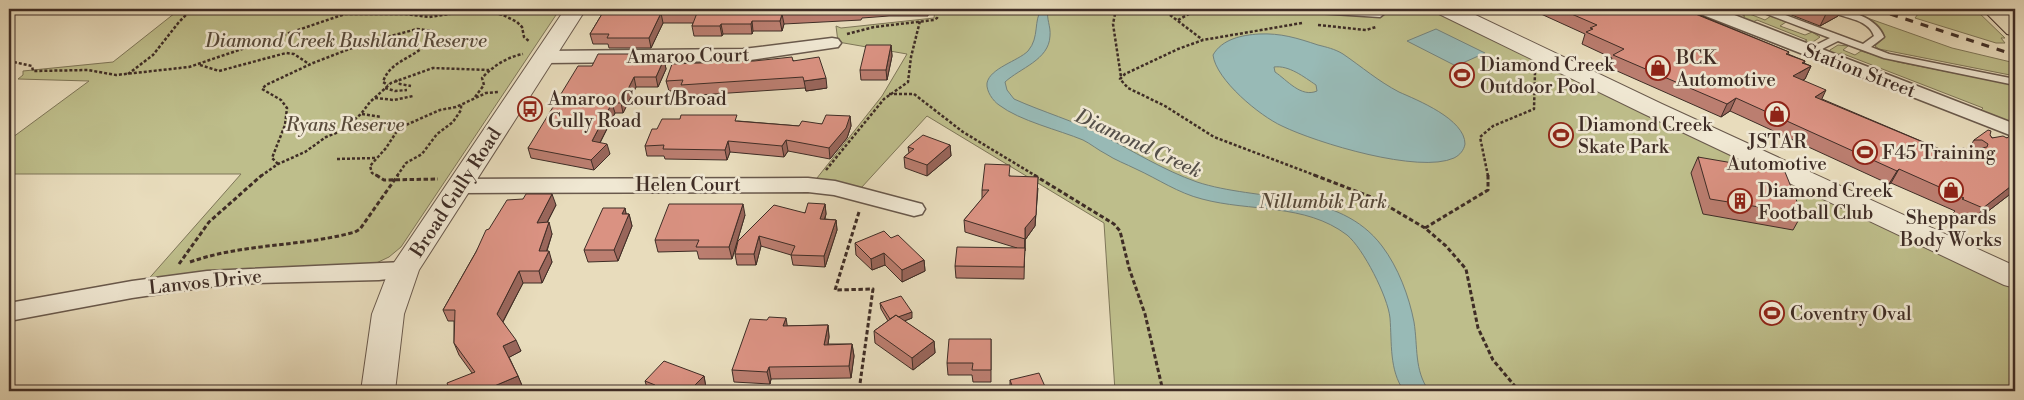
<svg xmlns="http://www.w3.org/2000/svg" width="2024" height="400" viewBox="0 0 2024 400" font-family="'Libre Bodoni',serif">
<style>
.green{fill:#bebe8b;stroke:#7e7658}
.water{fill:#98bab6;stroke:#74827c;fill-rule:evenodd}
.lines{fill:none;stroke-linecap:round;stroke-linejoin:round}
.service-casing{stroke:#69594c;stroke-width:3}
.minor-casing{stroke:#69594c;stroke-width:3}
.tertiary-casing{stroke:#69594c;stroke-width:2}
.primary-casing{stroke:#3f2d26;stroke-width:2}
.path-far1{stroke:#3f2d26;stroke-width:2.5;stroke-dasharray:3 2;stroke-linecap:butt}
.path{stroke:#3f2d26;stroke-width:3;stroke-dasharray:4.5 2.5;stroke-linecap:butt}
.service{fill:#f0e8d3;fill-rule:evenodd}
.minor{fill:#f0e8d3;fill-rule:evenodd}
.tertiary{fill:#f0e8d3;fill-rule:evenodd}
.primary{fill:#e8dcbc;fill-rule:evenodd}
.rail{stroke:#3f2d26;stroke-width:3;stroke-dasharray:8 8;stroke-linecap:butt}
.wall{fill:#bb7e70;stroke:#3f2d26}
.shaded-wall{fill:#99665b;stroke:#3f2d26}
.building{fill:#da9282;stroke:#3f2d26}
.labels{text-anchor:middle;stroke-width:5;stroke-linejoin:round;paint-order:stroke}
.park-label{font-size:19px;font-style:italic;fill:#584a3a;stroke:#f0e8d3}
.street-label{font-size:19px;fill:#3f2d26;stroke:#f0e8d3}
.poi-label{font-size:19px;fill:#3f2d26;stroke:#f0e8d3;text-anchor:start}
.water-label{font-size:20px;font-style:italic;fill:#55504a;stroke:#f0e8d3}
</style>
<rect width="100%" height="100%" fill="#e8dcbc"/>
<filter id="stains"><feTurbulence type="fractalNoise" baseFrequency=".004" numOctaves="4"/><feColorMatrix values="0 0 0 0 .2 0 0 0 0 .09 0 0 0 0 .02 0 0 0 .5 -.17"/></filter>
<radialGradient id="worn" r=".72"><stop offset=".6" stop-color="#630" stop-opacity="0"/><stop offset="1" stop-color="#630" stop-opacity=".3"/></radialGradient>
<path class="green" d="M180,9H560L401,247L389,257L372,265L145,283L241,174H9V140L89,81L18,79L23,75V71L113,62Z
M935,9H1436L1616,97L2015,284V391H1115L1104,223L927,116L861,188L817,178L882,96L907,54L838,42L836,26L841,28L934,18Z
M1728,9H1737L1765,20L1771,16L1786,22L1780,26L1805,35L1812,32L1820,37C1815,41 1809,45 1802,43L1807,40L1757,20L1751,23L1740,19L1745,16Z
M1836,9H1842L1952,48L2015,63V76L1879,49L1875,46L1885,37C1877,20 1853,15 1836,9Z
M1903,9H1975L2005,38H2001L2005,43H1996L1915,18L1918,14Z
M1838,45L1848,46L1843,50L1855,55L1861,51L1898,62L2015,85V123L1979,112L1983,108L1841,53L1836,56L1829,53L1830,50Z"/>
<path class="water" d="M1042,9H1048C1046,19 1051,26 1050,36C1049,60 1020,68 1005,82L1007,90L1014,99C1043,112 1074,121 1102,135C1133,151 1163,170 1197,182C1258,202 1339,189 1382,246C1398,267 1409,296 1414,322C1418,347 1414,370 1429,391H1404C1389,370 1392,343 1390,318C1388,297 1363,248 1347,235C1305,203 1250,212 1202,199C1178,193 1158,179 1136,169C1126,164 1115,160 1106,154C1098,150 1091,144 1083,140C1059,130 1020,121 999,105C993,101 986,91 987,83C990,68 1018,61 1028,51C1040,37 1033,20 1042,9Z
M1436,29L1485,53L1456,66L1407,41Z
M1259,34C1281,33 1297,38 1318,45C1326,47 1335,49 1343,54C1362,67 1378,81 1399,92C1417,100 1465,119 1465,144C1464,150 1460,155 1454,158C1419,174 1317,143 1282,126C1260,116 1216,80 1213,55C1222,39 1242,35 1259,34ZM1274,67C1289,65 1304,77 1316,85L1317,91C1301,98 1287,80 1275,72Z"/>
<g class="lines">
<defs>
<path id="service" d="M1297,9L1371,11L1390,9L1380,17L1301,12Z
M1758,9H1769L1863,44L1874,36C1868,17 1840,19 1827,9C1846,8 1877,17 1884,37L1871,47L1889,54L2015,79V85L1884,58L1838,41L1814,53H1808V49L1830,38L1759,11Z"/>
<path id="minor" d="M1695,9H1719L2015,124V137L1698,13Z
M832,38L838,39L841,43L838,47L743,61L544,63L537,61L535,57L537,53L544,51L743,49Z
M808,178L835,181L922,204L925,209L922,214L914,216L834,195L808,192L460,193L452,191L449,186L452,181L460,179Z
M404,262L413,264L416,270L413,276L379,280L256,283L207,287L132,298L9,321V303L132,281L207,271Z"/>
<path id="tertiary" d="M565,9H586L419,270L404,314L395,391H361L372,314L389,270Z
M1437,9H1463L1662,104L2015,266V288L2004,285L1644,114L1439,14Z"/>
<path id="primary" d="M1982,9H2005L2015,18V36L2007,34Z"/>
</defs>
<use href="#service" class="service-casing"/>
<use href="#minor" class="minor-casing"/>
<use href="#tertiary" class="tertiary-casing"/>
<use href="#primary" class="primary-casing"/>
<path class="path-far1" d="M1116,9L1113,24L1121,77
M1162,9L1203,40
M1178,20L1198,9
M1302,23L1203,40L1178,49L1125,74L1120,79L1128,88L1165,106L1214,137L1317,176
M1318,25L1366,30L1376,27
M847,34L874,27L934,20L937,18L938,9
M9,61L32,66L33,71L88,70L116,75L189,67L345,14H405L429,17L456,13L490,12L503,15L517,22L522,27L524,37L530,42
M200,65L219,71L286,53L294,54L309,64
M128,74L153,55L179,22L192,9
M395,80L400,84L411,86
M385,88L395,91L407,90
M889,94H914L963,132L1036,176
M475,97L484,85L482,78C493,66 507,57 523,54
M375,98L394,100L413,96
M362,114L381,117
M337,159L375,158
M278,164L272,158L285,125L287,108L281,100L262,89L266,85L313,63L365,43L417,29L433,31C428,57 391,56 383,82L388,85
M826,170L884,99L908,82L911,57L920,21
M261,176L278,164L305,152L326,137L341,131L361,114L370,102L391,83L433,68L489,70
M378,176L372,173L370,166L386,148L399,128L440,110L456,107L486,93L498,92
M397,176L406,163L422,154L437,134L453,122L461,110V105
M1488,176L1480,137L1493,126L1534,109L1535,72"/>
<path class="path" d="M376,175L384,180L438,179
M1034,175L1114,224L1120,231L1129,268L1145,314L1163,391
M1314,175L1374,198L1425,228L1446,246L1466,269L1478,328L1493,360L1519,391
M859,212L835,290L873,289L859,391
M1425,228L1488,190V175
M190,262C244,243 301,247 355,232L360,229L398,175
M179,264L209,222L262,175"/>
<use href="#service" class="service"/>
<use href="#minor" class="minor"/>
<use href="#tertiary" class="tertiary"/>
<use href="#primary" class="primary"/>
<path class="rail" d="M1875,9L2015,55"/>
</g>
<path class="wall" d="M605,9H929L928,16H889L862,18L861,20L784,24L782,31H753L752,34H723L722,36H694L692,26L693,23H663L651,48H609L608,44H593L590,34Z
M1502,9H1519L1510,12Z
M1530,9H1696L1697,14L1789,52L1788,54L1805,61L1804,63L1811,66L1805,79L1802,80L1822,99L1954,155L1968,150L1974,140L1990,135L1992,138H2007L2015,132V198L2009,195L1974,222L1953,213L1955,211L1891,183L1889,184L1730,111L1721,117L1608,67L1612,58L1582,44L1585,34Z
M1776,9H1842L1838,16L1820,26Z
M891,45L892,56L887,80H861L860,70Z
M642,59H664L666,69L658,87H636L623,113H615L600,143L610,154L594,170L531,158L528,148L592,66Z
M793,60L827,88L806,91L805,88L684,96L683,90L669,91L666,81Z
M850,116L851,126L847,138L830,159L788,151L784,157L730,152L727,160L665,159L664,156H647L645,146L657,129L738,121L799,126L822,124Z
M950,145L951,156L927,176L905,168L904,157L909,153L908,147Z
M1698,157L1802,214L1793,230L1703,214L1691,173Z
M1010,176L1038,188L1035,226L1025,240L1024,279L956,278L955,266L1017,248L965,232L964,220L982,199V190Z
M523,199L556,205L547,223L552,234L547,251L552,262L542,283H523L503,322L521,351L509,357L518,376L523,388L472,373L459,355L454,343V321H448L443,310L489,229Z
M825,204L826,214L825,219L836,220L837,230L825,267L793,265L791,255L761,246L756,265H737L735,254L738,241Z
M625,208L626,214H629L632,226L618,261L588,262L584,250Z
M745,215L732,259H699L697,251L658,252L655,240Z
M891,238L924,260L925,271L902,282L885,265L872,270L856,255L855,243Z
M880,303L912,318L904,321L934,341L935,353L913,370L875,343L874,331L888,321L881,309Z
M767,320L787,326L828,325L829,337L828,344H852L854,356L851,378L771,379L770,384L734,382L732,370Z
M991,339V382H973L972,375H948L947,363Z
M704,376L706,388L703,391H648L645,381Z
M1010,380L1047,391H1010Z"/>
<path class="shaded-wall" d="M1511,9H1519L1510,12Z
M1833,9H1842L1838,16L1820,26L1827,12Z
M661,13L663,23L651,48L649,38Z
M782,14L784,24L782,31L780,21Z
M752,21L753,31L752,34L751,24Z
M721,24L723,34L722,36L720,26Z
M891,45L892,56L887,80L886,70Z
M664,59L666,69L658,87L656,77Z
M1805,61L1799,73L1811,66L1805,79L1787,89L1793,76L1802,63Z
M634,77L636,87L623,113L621,103Z
M826,78L827,88L806,91L804,81Z
M1826,90L1820,103L1815,97Z
M1736,98L1730,111L1721,117L1727,104Z
M612,103L615,113L595,152L592,141Z
M850,116L851,126L847,138L830,159L829,148Z
M786,140L788,151L784,157L782,146Z
M728,141L730,152L727,160L725,150Z
M607,144L610,154L594,170L591,160Z
M950,145L951,156L927,176V165Z
M1899,169L1891,183L1889,184L1897,171Z
M1038,177L1035,226L1025,240V251V228Z
M2015,183V185L2009,195L1974,222L1983,208Z
M552,194L556,205L541,234L537,223Z
M743,204L745,215L732,259L729,247Z
M825,204L826,214L821,229L820,219Z
M625,208L627,219L629,214L632,226L618,261L614,250L622,214Z
M836,220L837,230L825,267L824,256Z
M549,222L552,234L543,262L539,251Z
M759,236L761,246L756,265L754,254Z
M549,251L552,262L542,283L539,271Z
M884,253L885,265L872,270L871,259Z
M924,260L925,271L902,282V270Z
M519,271L523,283L501,325L497,314Z
M912,312V318L891,326L890,319Z
M786,318L788,330L783,326Z
M828,325L829,337L826,356L824,345Z
M516,340L521,351L508,358L503,346Z
M934,341L935,353L913,370L912,358Z
M852,344L854,356L851,378L849,366Z
M769,367L771,379L770,384L767,372Z
M518,376L523,388L515,391H492V387Z
M704,376L706,388L703,391H689Z"/>
<path class="building" d="M605,9H861L860,10L782,14L780,21H752L751,24H721L720,26H692L697,13H661L649,38H607L609,34H590Z
M1560,9H1696L1699,10L1693,13L1789,52L1786,54L1805,61L1802,63L1811,66L1793,76L1826,90L1815,97L1954,155L1963,148L1971,150L1987,147L1988,144L1982,140H1974L1988,130L1991,131L1990,135L1992,138L2003,136L2007,138L2015,132V183L1983,208L1962,199L1964,198L1899,169L1897,171L1736,98L1727,104L1613,55L1624,49L1586,32L1593,29L1590,28L1597,25Z
M1818,9H1833L1827,12Z
M866,45H891L886,70H860Z
M598,54H641L638,59H664L656,77H634L621,103H612L592,141L607,144L591,160L528,148L578,66H592Z
M792,57L793,61L819,57L826,78L804,81L803,77L681,85L683,80L666,81L672,64L754,61Z
M681,115H737L735,121L799,126L802,121L822,124L826,115L850,116L846,128L829,148L786,140L782,146L728,141L725,150L663,149L664,145L645,146L652,129H657L662,119H680Z
M923,135L950,145L927,165L904,157L914,149L908,147Z
M1698,157L1785,172L1802,214L1710,199Z
M985,164L1010,165L1009,176L1038,177L1036,215L1025,228V239L964,220L989,190H982Z
M526,194H552L537,223L549,222L539,251H549L539,271H519L497,314L516,340L503,346L518,376L492,387V391H450L447,383L475,372L454,343L455,310H443L476,252L486,230L489,229L507,200L523,199Z
M808,203L825,204L820,219L836,220L824,256L791,255L795,246L759,236L754,254H735L738,241L774,205L805,213Z
M669,204H743L729,247H696L699,240H655Z
M603,208H625L622,214H629L614,250H584Z
M884,231L891,238L898,235L924,260L902,270L884,253L871,259L855,243Z
M957,247L1025,248L1024,267L955,266Z
M901,296L912,312L898,317L896,315L890,319L880,303Z
M896,315L934,341L912,358L874,331Z
M769,317L786,318L783,326L828,325L824,345L852,344L849,366L769,367L767,372L732,370L750,319L767,320Z
M949,339H991V370H972L973,363H947Z
M664,361L704,376L689,391H649L655,385L645,381Z
M1039,373L1047,391H1014L1010,380Z"/>
<defs>
<symbol id="shop-ring" viewBox="-11 -11 22 22"><circle r="9.5" fill="#f0e8d3" stroke="#8f2418" stroke-width="1.5"/><path d="M-5-2.5h2.3a2.7 3.5 0 0 1 5.4 0H5L5.5 6h-11ZM-1.5-2.5h3a1.5 2.3 0 0 0-3 0Z" fill="#8f2418"/></symbol>
<symbol id="stadium-ring" viewBox="-11 -11 22 22"><circle r="9.5" fill="#f0e8d3" stroke="#8f2418" stroke-width="1.5"/><path d="M0-5a6.5 5 0 1 0 0 10a6.5 5 0 1 0 0-10ZM-3.5-1.8h7v3.6h-7Z" fill="#8f2418"/></symbol>
<symbol id="bus-ring" viewBox="-11 -11 22 22"><circle r="9.5" fill="#f0e8d3" stroke="#8f2418" stroke-width="1.5"/><path d="M-5-6H5V4H4V6H2V4H-2V6H-4V4H-5ZM-3.5-4V0h7V-4ZM-3.5 1.2v1.5H-2V1.2ZM2 1.2v1.5H3.5V1.2Z" fill="#8f2418"/></symbol>
<symbol id="building-ring" viewBox="-11 -11 22 22"><circle r="9.5" fill="#f0e8d3" stroke="#8f2418" stroke-width="1.5"/><path d="M-4-6H4V6H1V3H-1V6H-4ZM-2.5-4.3h1.7v1.8h-1.7ZM.8-4.3h1.7v1.8H.8ZM-2.5-1h1.7V.8h-1.7ZM.8-1h1.7V.8H.8Z" fill="#8f2418"/></symbol>
</defs>
<g fill-rule="evenodd">
<use href="#shop-ring" x="1644" y="54" width="28" height="28"/>
<use href="#stadium-ring" x="1448" y="61" width="28" height="28"/>
<use href="#bus-ring" x="516" y="95" width="28" height="28"/>
<use href="#shop-ring" x="1763" y="100" width="28" height="28"/>
<use href="#stadium-ring" x="1547" y="121" width="28" height="28"/>
<use href="#stadium-ring" x="1851" y="138" width="28" height="28"/>
<use href="#shop-ring" x="1937" y="176" width="28" height="28"/>
<use href="#building-ring" x="1726" y="187" width="28" height="28"/>
<use href="#stadium-ring" x="1758" y="299" width="28" height="28"/>
</g>
<g class="labels">
<g class="park-label">
<text x="346" y="47">Diamond Creek Bushland Reserve</text>
<text x="345" y="131">Ryans Reserve</text>
<text x="1323" y="208">Nillumbik Park</text>
</g>
<g class="street-label">
<text transform="translate(688 55) rotate(-1)" y="7">Amaroo Court</text>
<text transform="translate(1860 70) rotate(21)" y="7">Station Street</text>
<text x="688" y="191">Helen Court</text>
<text transform="translate(455 192) rotate(-57)" y="7">Broad Gully Road</text>
<text transform="translate(205 281) rotate(-6)" y="7">Lanvos Drive</text>
</g>
<g class="poi-label">
<text x="1676" y="64">BCK<tspan x="1676" dy="22">Automotive</tspan></text>
<text x="1480" y="71">Diamond Creek<tspan x="1480" dy="22">Outdoor Pool</tspan></text>
<text x="548" y="105">Amaroo Court/Broad<tspan x="548" dy="22">Gully Road</tspan></text>
<text x="1578" y="131">Diamond Creek<tspan x="1578" dy="22">Skate Park</tspan></text>
<text x="1777" y="148" text-anchor="middle">JSTAR<tspan x="1777" dy="22">Automotive</tspan></text>
<text x="1882" y="159">F45 Training</text>
<text x="1758" y="197">Diamond Creek<tspan x="1758" dy="22">Football Club</tspan></text>
<text x="1951" y="224" text-anchor="middle">Sheppards<tspan x="1951" dy="22">Body Works</tspan></text>
<text x="1790" y="320">Coventry Oval</text>
</g>
<g class="water-label">
<text transform="translate(1139 143) rotate(25)" y="7">Diamond Creek</text>
</g>
</g>
<rect width="2024" height="400" fill="none" stroke="#e8dcbc" stroke-width="30"/>
<rect x="10" y="10" width="2004" height="380" fill="none" stroke="#3f2d26" stroke-width="2.5"/>
<rect x="15" y="15" width="1994" height="370" fill="none" stroke="#3f2d26"/>
<rect width="100%" height="100%" filter="url(#stains)"/>
<rect width="100%" height="100%" fill="url(#worn)"/>
</svg>
